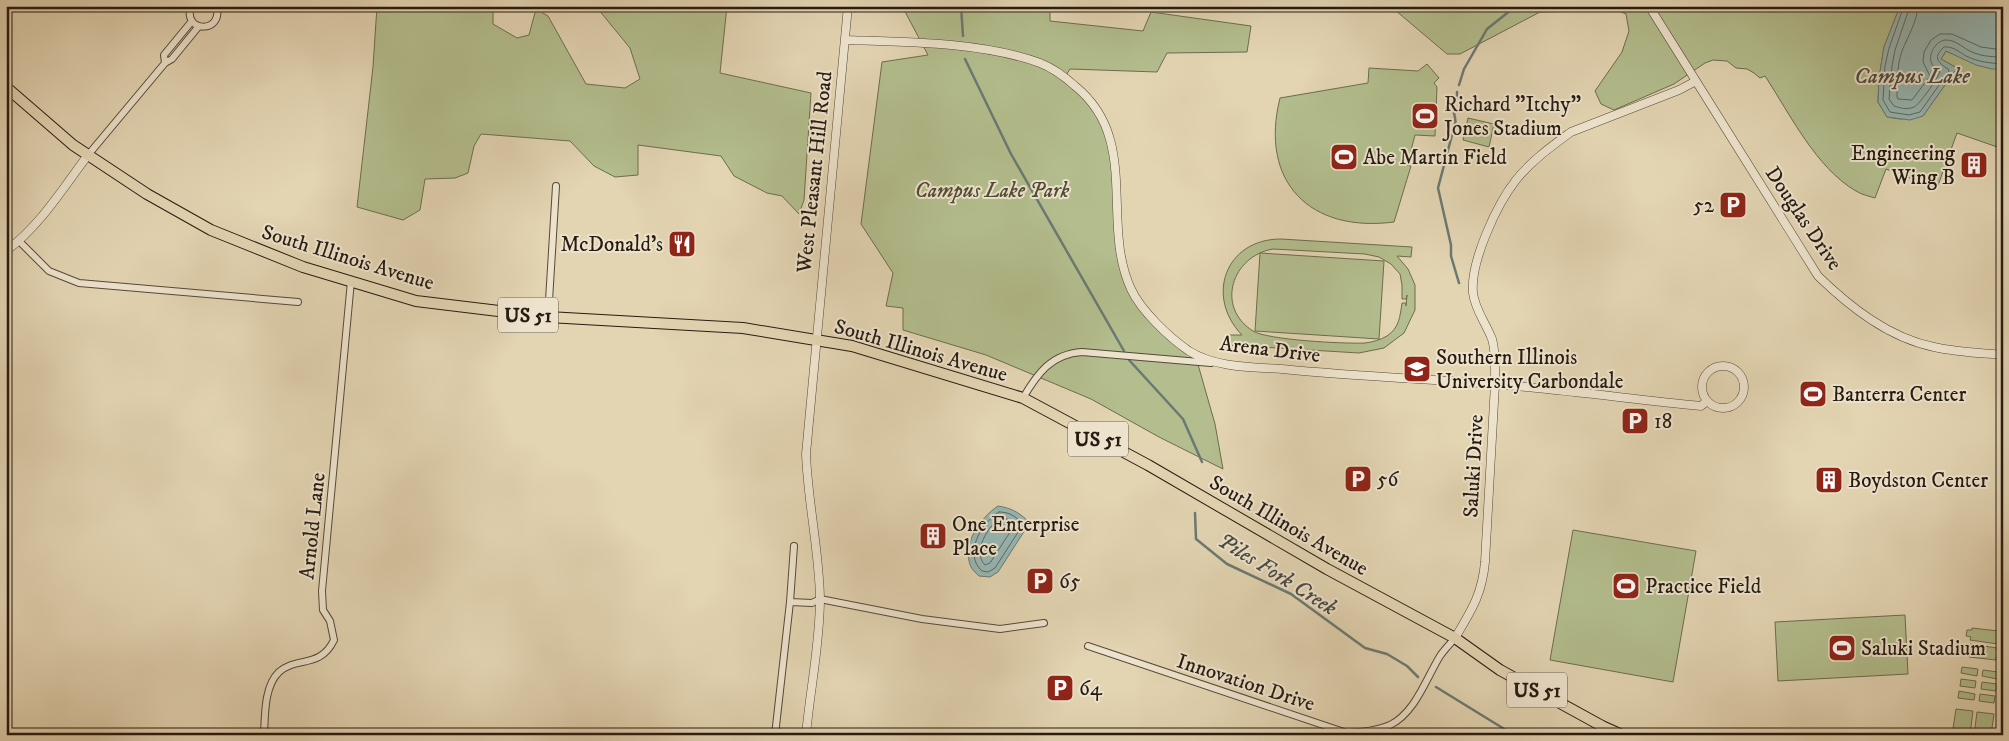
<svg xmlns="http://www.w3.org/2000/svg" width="2009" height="741" viewBox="0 0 2009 741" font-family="'IM FELL DW Pica',serif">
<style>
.green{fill:#b3bd8d;stroke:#6c6c4f;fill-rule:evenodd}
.water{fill:#97b7b4;stroke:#6a7973}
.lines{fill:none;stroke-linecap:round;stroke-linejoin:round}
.shore{stroke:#5e6962;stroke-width:1}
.stream{stroke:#6a7973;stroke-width:2.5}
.minor-casing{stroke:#554939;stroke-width:8}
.tertiary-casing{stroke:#554939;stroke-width:9}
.trunk-casing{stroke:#261b11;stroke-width:12}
.minor{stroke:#ede3cd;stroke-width:6}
.tertiary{stroke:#ede3cd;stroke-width:8}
.trunk{stroke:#e3d4b2;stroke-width:10}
.labels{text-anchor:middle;stroke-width:4;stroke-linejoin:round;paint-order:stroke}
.shield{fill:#ede3cd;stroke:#625749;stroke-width:1}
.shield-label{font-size:20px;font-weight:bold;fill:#261b11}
.poi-label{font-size:21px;fill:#261b11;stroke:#ede3cd;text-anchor:start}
.street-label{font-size:21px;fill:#261b11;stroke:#ede3cd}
.park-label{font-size:21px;font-style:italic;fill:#504c36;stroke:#ede3cd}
.water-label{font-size:22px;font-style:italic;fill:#484a42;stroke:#ede3cd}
</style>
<rect width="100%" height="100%" fill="#e3d4b2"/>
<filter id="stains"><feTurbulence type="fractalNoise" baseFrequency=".004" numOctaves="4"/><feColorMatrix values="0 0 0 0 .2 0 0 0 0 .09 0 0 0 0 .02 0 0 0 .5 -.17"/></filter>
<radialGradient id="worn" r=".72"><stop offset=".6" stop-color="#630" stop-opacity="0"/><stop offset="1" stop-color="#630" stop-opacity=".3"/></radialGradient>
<path class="green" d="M377,6H493V24L517,38L529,35L536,9L548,16L586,84L625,88L640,79L630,48L598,9V6H727L720,73L811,93L804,200L799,214L782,196L767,193L734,176L721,156L638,145V175L615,177L594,166L570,141L481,134L474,146L468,173L455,178L425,179L420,210L403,220L357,207L373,67Z
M902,6H1050V21L1143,31L1151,12L1251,26L1247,52L1167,53L1157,72L1070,69L1065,77L1089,96L1109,135L1117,218L1131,289L1145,311L1197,361L1215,424L1223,469L1159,437L1091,399L986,355L903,330V308L886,306L893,273L861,224L882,62L928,55Z
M1402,6H1900L1884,47L1879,78L1878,102L1887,117L1900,119L1923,116L1957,68L1941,59L1946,51C1967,59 1978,69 2003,69V149L1957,133L1937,188L1886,169L1875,198C1869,196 1862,195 1856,191C1816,168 1790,114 1765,76L1760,78L1754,73L1747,69L1736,68L1727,61L1713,60L1705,63L1674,84L1614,110L1601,104L1595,91L1622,52L1629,31L1626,14L1616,10L1540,12L1460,54H1447L1395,10Z
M1427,64L1439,78L1434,83L1437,87L1435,136L1415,135L1407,165L1411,166L1394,222C1310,233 1259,182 1280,98L1368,83L1369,68L1418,71Z
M1468,118L1494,124L1489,147L1463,140Z
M1281,239L1412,247L1411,257L1397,256L1408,269L1415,285V310L1404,333L1384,348L1359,353L1227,345L1228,335H1242C1205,297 1225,239 1281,239ZM1273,249L1365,254L1379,257L1391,264L1400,274L1402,285V299H1406L1407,295L1406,306V303H1402C1400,317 1399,328 1387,336C1380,340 1373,342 1365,343C1345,344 1267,340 1253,331C1215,307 1232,256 1273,249Z
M1260,253L1384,261L1379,339L1255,331Z
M1573,530L1696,551L1673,682L1550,660Z
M1905,615L1908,674L1778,681L1775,622Z
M1972,628L1999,631V634L2003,635L2002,641H1998V644L1970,640L1971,637L1966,636L1967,630H1972Z
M1970,644L1997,648V651H2001L2000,658L1996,657V660L1969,657V654L1964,653L1965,646L1970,647Z
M1962,667L1978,669L1977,676L1961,673Z
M1983,670L1998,672L1997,679L1982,676Z
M1961,679L1976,681L1975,688L1960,686Z
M1982,682L1997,684L1996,691L1981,689Z
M1959,691L1975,694L1974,700L1958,698Z
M1980,694L1995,696L1994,703L1979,701Z
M1956,709L1973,711L1970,735H1952Z
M1977,712L1994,714L1991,735H1974Z"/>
<path class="water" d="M1900,6H2003V69H1992L1976,65L1946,51L1941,59L1957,68L1923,116L1910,120L1887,117L1878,102L1879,78L1884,47Z
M998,506C1010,508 1017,511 1027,520V527L998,572L990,577L979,576C977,574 973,571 971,567C961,545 980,518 998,506Z"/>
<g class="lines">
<path class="shore" d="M1904,6L1889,48L1885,66L1883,100L1890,112L1909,115L1920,112L1949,71L1948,69C1937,62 1933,57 1944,47C1953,46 1959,52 1966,56C1978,62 1990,63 2003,64
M1910,6L1895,50L1892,66L1889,99L1894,106C1900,108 1907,110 1914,107C1920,104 1937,79 1940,72C1937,70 1934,68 1932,64C1927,55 1936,40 1946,40C1955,40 1961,46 1968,50C1978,56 1991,57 2003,57
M1918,6C1917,22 1908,36 1902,51C1897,65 1897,82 1897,97L1898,99L1912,100L1930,76L1923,62L1924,52L1931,40L1940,34H1952L1981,47L2003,50
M999,512C1008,512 1014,515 1021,522L1022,526L995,568L988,572L982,571C963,554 981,523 999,512Z
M1001,518L1007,519L1014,523V526L990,563L985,565C972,552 988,525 1001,518Z"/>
<path class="stream" d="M961,6L963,36
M965,59L1011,154L1124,351
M1459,85L1464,69L1487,29L1516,6
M1453,132C1458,120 1454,116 1452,104L1457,97V92
M1452,135L1438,188L1451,245V256L1459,283
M1129,360L1183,419L1202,462
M1195,513L1196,539L1227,564L1291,594L1365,648L1387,654L1407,666L1418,677
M1436,687L1514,735"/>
<defs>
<path id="minor" d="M191,6C182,34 225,33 216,6
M165,63L164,55L192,21
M88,155L165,63L172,59L199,26
M19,241L49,271L79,283L298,302
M548,317L556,186
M1023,398C1037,374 1051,354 1082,352L1211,363
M790,602L812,603L820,599L922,619L1000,629L1044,623
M1088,646L1347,733C1361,732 1376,731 1390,725C1415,713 1426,679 1440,656C1444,650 1450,644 1455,638
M264,735C265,716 264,686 279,672C297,656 320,669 334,640L330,621L323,610L322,591L351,281
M775,735L790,602L794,546"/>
<path id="tertiary" d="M1649,6L1818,276C1850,307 1889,338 1934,347C1956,352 1980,353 2003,355
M845,40C906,42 982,42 1040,63C1053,68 1065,77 1075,86C1141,139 1100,222 1131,289C1141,311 1170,338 1189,351C1216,368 1252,367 1282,369C1353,376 1424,379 1494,384C1563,390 1632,399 1701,406L1707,401
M6,251C40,226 63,188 88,155
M1702 387a21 21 0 1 1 42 0a21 21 0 1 1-42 0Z
M1455,638C1471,611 1482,595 1485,562L1495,384C1495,370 1496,352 1492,339C1486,323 1475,310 1473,293C1470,262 1497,204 1516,180C1531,161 1552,146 1571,132L1679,90L1696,81
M806,735C810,690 820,644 820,598C819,550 808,503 806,454L848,6"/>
<path id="trunk" d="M6,87L73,145L147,194L211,230L303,267L416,301L548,317L743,328L852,346L1023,398L1148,465L1327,569L1455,638L1500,670L1602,726L1622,735"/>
</defs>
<use href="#minor" class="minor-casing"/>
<use href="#tertiary" class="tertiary-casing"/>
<use href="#trunk" class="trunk-casing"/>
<use href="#minor" class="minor"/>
<use href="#tertiary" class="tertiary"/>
<use href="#trunk" class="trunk"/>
</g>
<defs>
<symbol id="stadium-square" viewBox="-11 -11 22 22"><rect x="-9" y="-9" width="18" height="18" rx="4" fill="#8f2418" stroke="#ede3cd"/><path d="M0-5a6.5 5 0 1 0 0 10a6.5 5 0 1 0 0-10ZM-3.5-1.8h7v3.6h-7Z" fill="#fff"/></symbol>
<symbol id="building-square" viewBox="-11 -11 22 22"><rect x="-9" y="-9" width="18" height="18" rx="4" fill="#8f2418" stroke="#ede3cd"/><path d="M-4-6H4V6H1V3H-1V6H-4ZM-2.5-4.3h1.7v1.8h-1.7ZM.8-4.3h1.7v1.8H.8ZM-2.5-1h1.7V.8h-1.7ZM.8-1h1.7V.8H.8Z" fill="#fff"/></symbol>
<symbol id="parking-square" viewBox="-11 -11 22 22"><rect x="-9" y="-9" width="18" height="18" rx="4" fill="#8f2418" stroke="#ede3cd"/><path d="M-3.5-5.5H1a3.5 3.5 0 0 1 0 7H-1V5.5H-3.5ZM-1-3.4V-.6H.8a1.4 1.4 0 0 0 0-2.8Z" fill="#fff"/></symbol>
<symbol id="restaurant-square" viewBox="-11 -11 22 22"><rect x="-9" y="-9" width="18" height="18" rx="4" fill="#8f2418" stroke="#ede3cd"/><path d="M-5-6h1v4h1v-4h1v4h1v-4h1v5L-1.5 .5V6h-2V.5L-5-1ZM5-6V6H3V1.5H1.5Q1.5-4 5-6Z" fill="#fff"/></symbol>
<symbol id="university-square" viewBox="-11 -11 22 22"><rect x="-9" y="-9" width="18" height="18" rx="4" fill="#8f2418" stroke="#ede3cd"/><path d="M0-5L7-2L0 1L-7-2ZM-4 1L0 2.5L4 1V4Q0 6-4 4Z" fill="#fff"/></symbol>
</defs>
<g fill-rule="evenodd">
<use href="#stadium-square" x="1409" y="100" width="32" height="32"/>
<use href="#stadium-square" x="1328" y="141" width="32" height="32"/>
<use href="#building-square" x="1958" y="149" width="32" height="32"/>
<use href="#parking-square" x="1717" y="189" width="32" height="32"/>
<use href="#restaurant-square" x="666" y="228" width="32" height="32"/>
<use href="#university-square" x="1401" y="353" width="32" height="32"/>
<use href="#stadium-square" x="1797" y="378" width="32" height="32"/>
<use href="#parking-square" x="1619" y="405" width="32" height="32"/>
<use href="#parking-square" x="1342" y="463" width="32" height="32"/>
<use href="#building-square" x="1813" y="464" width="32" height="32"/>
<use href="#building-square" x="917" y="520" width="32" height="32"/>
<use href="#parking-square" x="1024" y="565" width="32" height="32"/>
<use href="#stadium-square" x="1610" y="570" width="32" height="32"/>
<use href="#stadium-square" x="1826" y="632" width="32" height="32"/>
<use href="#parking-square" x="1044" y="672" width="32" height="32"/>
</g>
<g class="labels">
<g class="shield">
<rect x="498" y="297.5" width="60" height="35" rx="4"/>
<rect x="1068" y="421.5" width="60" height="35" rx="4"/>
<rect x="1507" y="672.5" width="60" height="35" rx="4"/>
</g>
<g class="shield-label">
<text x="528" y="322">US 51</text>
<text x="1098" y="446">US 51</text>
<text x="1537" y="697">US 51</text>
</g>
<g class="poi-label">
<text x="1444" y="111">Richard "Itchy"<tspan x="1444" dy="24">Jones Stadium</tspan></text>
<text x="1955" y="160" text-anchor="end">Engineering<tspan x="1955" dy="24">Wing B</tspan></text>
<text x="1363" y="164">Abe Martin Field</text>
<text x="1714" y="212" text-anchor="end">52</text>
<text x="663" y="251" text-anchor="end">McDonald's</text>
<text x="1436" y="364">Southern Illinois<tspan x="1436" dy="24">University Carbondale</tspan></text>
<text x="1832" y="401">Banterra Center</text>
<text x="1654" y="428">18</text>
<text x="1377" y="486">56</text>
<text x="1848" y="487">Boydston Center</text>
<text x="952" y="531">One Enterprise<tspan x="952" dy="24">Place</tspan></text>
<text x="1059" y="588">65</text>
<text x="1645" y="593">Practice Field</text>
<text x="1861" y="655">Saluki Stadium</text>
<text x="1079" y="695">64</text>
</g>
<g class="street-label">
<text transform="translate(814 172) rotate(-84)" y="7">West Pleasant Hill Road</text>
<text transform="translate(1804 218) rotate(56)" y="7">Douglas Drive</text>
<text transform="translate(348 257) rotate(17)" y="7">South Illinois Avenue</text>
<text transform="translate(1270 349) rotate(7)" y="7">Arena Drive</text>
<text transform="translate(921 350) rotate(16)" y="7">South Illinois Avenue</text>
<text transform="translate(1473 466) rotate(-87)" y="7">Saluki Drive</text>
<text transform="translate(1289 525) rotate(30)" y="7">South Illinois Avenue</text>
<text transform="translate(312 526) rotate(-84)" y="7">Arnold Lane</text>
<text transform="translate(1246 682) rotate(18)" y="7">Innovation Drive</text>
</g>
<g class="park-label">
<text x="992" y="197">Campus Lake Park</text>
</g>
<g class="water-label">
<text x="1912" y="83">Campus Lake</text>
<text transform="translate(1278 573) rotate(32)" y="8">Piles Fork Creek</text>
</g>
</g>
<rect width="2009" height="741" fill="none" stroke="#e3d4b2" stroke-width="25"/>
<rect x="8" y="8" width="1994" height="726" fill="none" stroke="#261b11" stroke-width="2.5"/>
<rect x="12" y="12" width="1984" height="716" fill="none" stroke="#261b11"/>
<rect width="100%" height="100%" filter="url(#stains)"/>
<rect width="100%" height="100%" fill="url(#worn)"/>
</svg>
